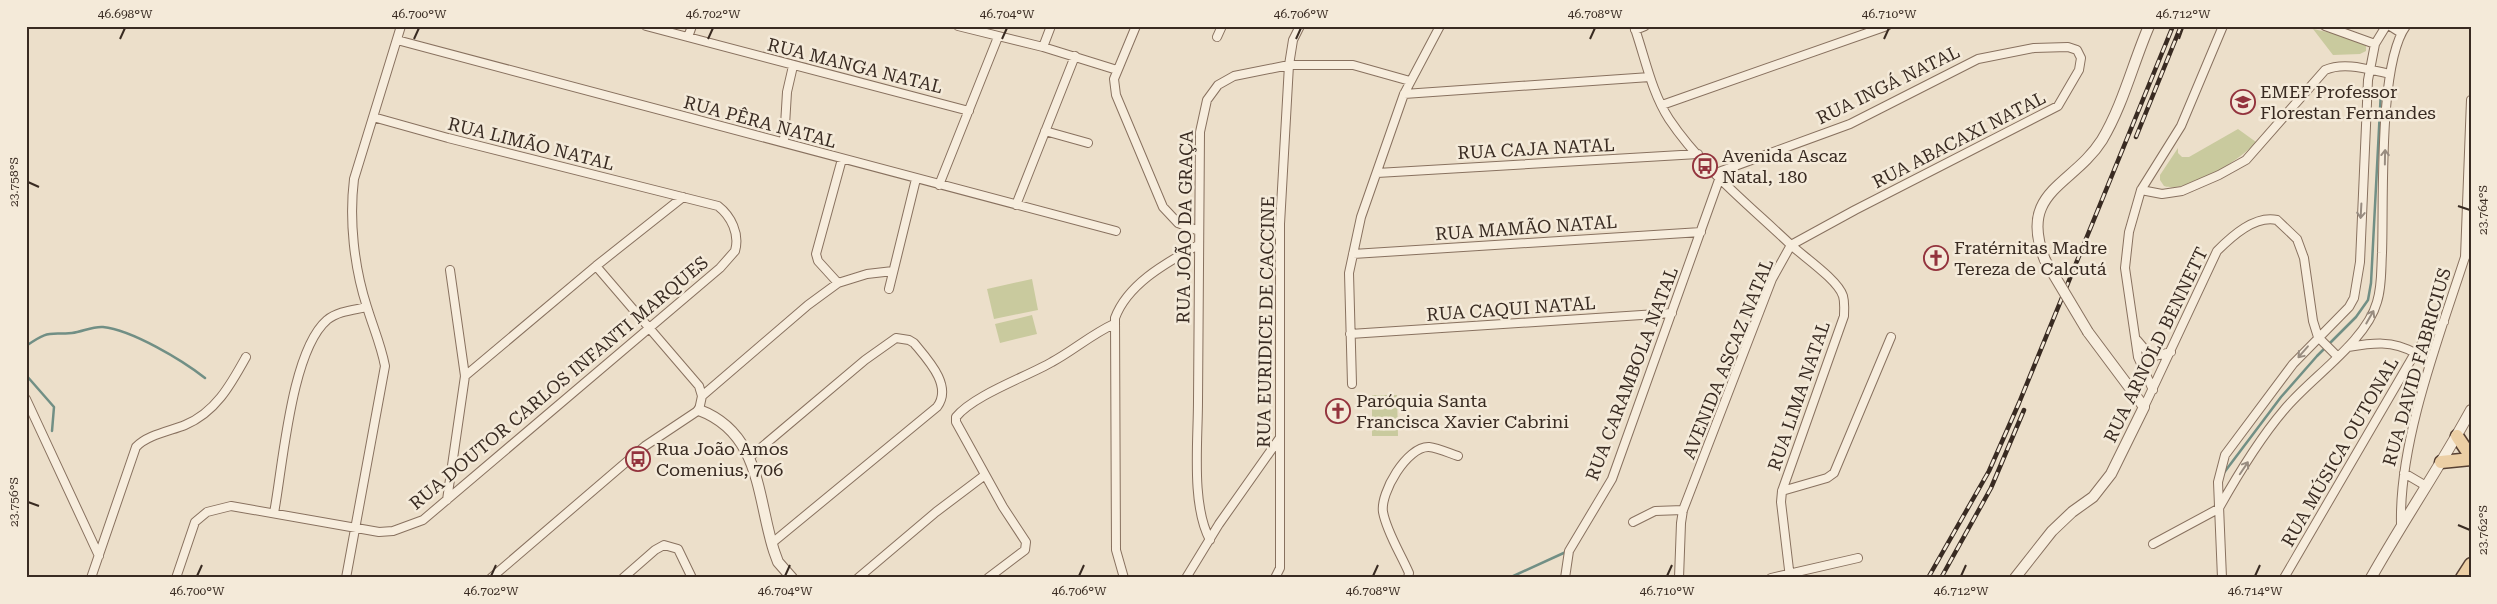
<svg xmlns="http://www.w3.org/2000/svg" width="2497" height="604" viewBox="0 0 2497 604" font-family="'Roboto Serif',serif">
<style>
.green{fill:#c9ca9e}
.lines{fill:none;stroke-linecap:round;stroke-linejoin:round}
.stream{stroke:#718f85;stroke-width:2.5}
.minor-casing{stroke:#88715f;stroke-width:10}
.tertiary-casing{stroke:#88715f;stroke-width:12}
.primary-casing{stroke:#564033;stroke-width:15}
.minor{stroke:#f7eddd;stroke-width:8}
.tertiary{stroke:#f7eddd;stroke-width:10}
.primary{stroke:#eccfa5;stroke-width:12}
.rail-casing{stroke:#392b22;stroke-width:4.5}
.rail{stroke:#f4ead9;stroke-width:2.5;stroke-dasharray:8;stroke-linecap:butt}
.tertiary-bridge-casing{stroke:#88715f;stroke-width:12;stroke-linecap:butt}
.tertiary-bridge{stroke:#f7eddd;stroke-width:10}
.oneway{stroke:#988c80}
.ticks{fill:none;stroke:#392b22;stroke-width:2}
.labels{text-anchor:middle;stroke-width:5;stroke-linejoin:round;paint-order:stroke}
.street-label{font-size:18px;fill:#392b22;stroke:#f4ead9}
.poi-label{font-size:18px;fill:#392b22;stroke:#f4ead9;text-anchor:start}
.neatline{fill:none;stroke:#392b22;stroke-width:2}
.ticks-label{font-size:12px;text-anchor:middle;fill:#392b22}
</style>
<rect width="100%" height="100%" fill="#ecdfca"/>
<path class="green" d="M2313,29L2359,39L2366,44V51L2360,54L2333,55Z
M2238,129L2256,142C2242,159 2187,194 2164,186L2160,180V175L2178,148V153L2182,157H2189Z
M1032,279L1038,310L994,319L987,289Z
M1032,315L1037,334L1000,343L995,324Z
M1372,395H1397L1398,436H1372Z"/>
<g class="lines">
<path class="stream" d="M26,346C49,330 47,335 72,333C82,332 93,326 103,327C132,330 182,360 205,378
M26,375L54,407L52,431
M2223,474L2281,397L2317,356L2356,317L2368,300L2371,283L2381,90
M1509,578L1568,551"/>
<defs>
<path id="minor" d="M646,26L969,111
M958,26L1043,47L1117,70
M1136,26L1114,79L1116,95L1163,207L1178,223L1199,231
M1634,26C1645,57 1651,91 1669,119C1701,167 1750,206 1791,245L1772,279L1683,510L1681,523L1679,578
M2325,26L2375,44
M2390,26L2401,33
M1635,30L1645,26
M688,37L692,26
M1217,37L1222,26
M397,40L1116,231
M1043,47L1051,26
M1404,94L1650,77
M1662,105L1887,26
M1045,131L1088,143
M784,142L787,92L793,66
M1377,173L1698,154
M1716,173L1850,124L1978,59L2034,48L2068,47L2077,50L2081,58L2079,70L2058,106L1855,210L1791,245C1804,257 1838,280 1843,296C1845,303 1844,309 1844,316L1782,491L1781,502L1790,578
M939,185L998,37
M2141,190L2162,194L2182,191L2219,175L2246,160L2325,70C2345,61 2370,70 2390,74
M1016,205L1075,56
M1353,254L1701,232
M2465,257L2471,100
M838,283L818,261L816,254L842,159
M889,289L916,179
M1350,334L1672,313
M2137,340L2148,353L2155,356L2171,352
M2348,347C2373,343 2392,340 2415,353
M465,376L596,266L683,197
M1352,384L1349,273L1361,217L1404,94L1440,26
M2153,390L2138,357L2125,268L2129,232L2141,190L2181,126L2223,26
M702,396L808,305L838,283L867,274L893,271
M26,399L99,556
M2144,407L2217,251C2232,236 2255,215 2277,220L2297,239L2304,258L2313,321L2318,337L2338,357
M750,457L865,360L896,338L909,340L914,343C928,360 953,386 937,407L772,543
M2404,473L2426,486
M1782,491L1827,478L1834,473L1891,337
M447,500L465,376L450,270
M2219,508C2237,476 2261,437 2284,410C2310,378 2366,342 2377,302C2382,287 2381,269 2382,253C2384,202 2378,64 2406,26
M274,513C283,465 291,351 327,320C338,311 354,310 367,307
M1633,522L1655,511L1683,510
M2401,524C2399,441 2439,337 2465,257L2471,250
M1210,540C1191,505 1198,442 1198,401C1198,312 1199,222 1200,132L1207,100L1218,85L1234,76L1289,65H1353L1410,81
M2153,544L2218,509
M91,578L136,447C147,435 170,431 185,425C216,412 231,384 246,357
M176,578L195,522L207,512L231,506L379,532L393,531L423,520L720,268L735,251C740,234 731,216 718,206L448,138L373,117
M346,578L385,366C381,345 373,327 367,307C354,267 349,220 354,179L401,26
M491,578L645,446L699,410L702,396L699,386L596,266
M623,578L655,550L664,545L678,549L692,578
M858,578L936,512L985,475
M988,578L1025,550L1026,542L1003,507L956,422V417C974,395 1026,377 1052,362C1074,350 1092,334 1114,324
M1124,578L1116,550L1115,318C1128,283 1168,262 1198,245
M1186,578L1219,524L1279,439
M1275,578L1280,568V224L1289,65L1293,40L1300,26
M1408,578L1409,573C1401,554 1387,533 1383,512C1380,493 1407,446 1429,447C1438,448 1449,453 1458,456
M1565,578L1569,551L1612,479L1720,177
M1771,578L1858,558
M2222,578L2218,482L2225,455L2293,364L2349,307L2354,298L2360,262L2368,80L2375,44L2386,26
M2284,578L2415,353L2429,334L2444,322"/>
<path id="tertiary" d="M2045,260C2017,191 2073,186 2102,140C2123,105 2133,63 2149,26
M699,410C761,433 757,498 774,551L778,562L792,578
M2015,578L2052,531L2072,512L2093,497L2111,474L2144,407L2088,332
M2371,578C2403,521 2440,467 2471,410"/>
<path id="primary" d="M2457,436L2471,457
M2441,462L2471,459
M2462,578L2471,564"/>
</defs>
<use href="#minor" class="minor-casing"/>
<use href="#tertiary" class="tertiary-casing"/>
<use href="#primary" class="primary-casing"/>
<use href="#minor" class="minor"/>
<use href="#tertiary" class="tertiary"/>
<use href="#primary" class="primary"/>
<defs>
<path id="rail" d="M2136,137L2181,26
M1928,578L1989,471L2019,403L2173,26
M1941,578L1991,488L2024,410"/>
</defs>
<use href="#rail" class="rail-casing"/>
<use href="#rail" class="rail"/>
<defs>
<path id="tertiary-bridge" d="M2045,260L2088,332"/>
</defs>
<use href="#tertiary-bridge" class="tertiary-bridge-casing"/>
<use href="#tertiary-bridge" class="tertiary-bridge"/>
</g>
<defs><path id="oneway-shaft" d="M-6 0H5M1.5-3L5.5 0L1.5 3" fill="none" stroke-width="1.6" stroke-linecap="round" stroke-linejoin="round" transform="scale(1.25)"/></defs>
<g class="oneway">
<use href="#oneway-shaft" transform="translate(2385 157) rotate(-89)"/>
<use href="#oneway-shaft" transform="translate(2361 211) rotate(93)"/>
<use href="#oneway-shaft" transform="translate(2370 317) rotate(-60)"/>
<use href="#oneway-shaft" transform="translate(2303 352) rotate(131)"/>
<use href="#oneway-shaft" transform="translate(2244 468) rotate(-56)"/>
</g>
<path class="ticks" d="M120,39L125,28M414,39L419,28M708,39L713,28M1002,39L1007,28M1296,39L1301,28M1590,39L1595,28M1884,39L1889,28M2179,39L2183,28M28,182L39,187M2458,206L2470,210M28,502L39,506M2458,525L2470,530M197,576L202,565M491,576L496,565M785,576L790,565M1079,576L1084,565M1373,576L1378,565M1667,576L1672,565M1961,576L1966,565M2255,576L2260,565"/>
<defs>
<symbol id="school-ring" viewBox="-11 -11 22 22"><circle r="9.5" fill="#f4ead9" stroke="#93333d" stroke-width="1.5"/><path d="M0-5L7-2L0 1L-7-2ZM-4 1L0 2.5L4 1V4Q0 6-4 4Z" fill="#93333d"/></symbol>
<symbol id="bus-ring" viewBox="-11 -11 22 22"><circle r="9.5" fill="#f4ead9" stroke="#93333d" stroke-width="1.5"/><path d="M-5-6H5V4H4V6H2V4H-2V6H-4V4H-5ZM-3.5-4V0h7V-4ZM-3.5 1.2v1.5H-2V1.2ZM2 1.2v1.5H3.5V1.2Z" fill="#93333d"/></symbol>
<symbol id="church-ring" viewBox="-11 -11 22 22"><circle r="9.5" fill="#f4ead9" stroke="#93333d" stroke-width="1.5"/><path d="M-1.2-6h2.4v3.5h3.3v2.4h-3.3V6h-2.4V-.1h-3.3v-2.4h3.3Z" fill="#93333d"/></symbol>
</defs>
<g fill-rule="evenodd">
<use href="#school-ring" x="2229" y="88" width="28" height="28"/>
<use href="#bus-ring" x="1691" y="152" width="28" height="28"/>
<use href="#church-ring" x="1922" y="244" width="28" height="28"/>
<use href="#church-ring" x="1324" y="397" width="28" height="28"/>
<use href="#bus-ring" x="624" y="445" width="28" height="28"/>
</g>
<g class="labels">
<g class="street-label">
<text transform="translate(855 66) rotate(14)" y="6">RUA MANGA NATAL</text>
<text transform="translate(1888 85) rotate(-26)" y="6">RUA INGÁ NATAL</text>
<text transform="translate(760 122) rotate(15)" y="6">RUA PÊRA NATAL</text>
<text transform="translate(1959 140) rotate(-27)" y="6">RUA ABACAXI NATAL</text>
<text transform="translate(531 144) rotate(14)" y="6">RUA LIMÃO NATAL</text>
<text transform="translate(1536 149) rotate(-3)" y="6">RUA CAJA NATAL</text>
<text transform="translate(1185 227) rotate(-89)" y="6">RUA JOÃO DA GRAÇA</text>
<text transform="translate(1526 228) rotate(-4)" y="6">RUA MAMÃO NATAL</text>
<text transform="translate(1511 309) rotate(-4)" y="6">RUA CAQUI NATAL</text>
<text transform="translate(1266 322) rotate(-89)" y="6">RUA EURIDICE DE CACCINE</text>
<text transform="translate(2156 345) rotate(-64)" y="6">RUA ARNOLD BENNETT</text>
<text transform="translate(1728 359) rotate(-68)" y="6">AVENIDA ASCAZ NATAL</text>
<text transform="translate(2417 367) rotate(-74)" y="6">RUA DAVID FABRICIUS</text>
<text transform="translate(1632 374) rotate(-69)" y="6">RUA CARAMBOLA NATAL</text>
<text transform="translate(559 383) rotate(-40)" y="6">RUA DOUTOR CARLOS INFANTI MARQUES</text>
<text transform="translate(1799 396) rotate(-71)" y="6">RUA LIMA NATAL</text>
<text transform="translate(2340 452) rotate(-60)" y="6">RUA MÚSICA OUTONAL</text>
</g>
<g class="poi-label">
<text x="2260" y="98">EMEF Professor<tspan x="2260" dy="21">Florestan Fernandes</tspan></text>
<text x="1722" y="162">Avenida Ascaz<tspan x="1722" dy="21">Natal, 180</tspan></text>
<text x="1954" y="254">Fratérnitas Madre<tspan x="1954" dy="21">Tereza de Calcutá</tspan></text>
<text x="1356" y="407">Paróquia Santa<tspan x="1356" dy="21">Francisca Xavier Cabrini</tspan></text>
<text x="656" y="455">Rua João Amos<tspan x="656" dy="21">Comenius, 706</tspan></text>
</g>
</g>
<rect width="2497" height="604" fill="none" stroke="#f4ead9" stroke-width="55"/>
<rect x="28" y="28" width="2442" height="548" class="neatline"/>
<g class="ticks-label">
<text x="125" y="18">46.698°W</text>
<text x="419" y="18">46.700°W</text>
<text x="713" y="18">46.702°W</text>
<text x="1007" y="18">46.704°W</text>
<text x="1301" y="18">46.706°W</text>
<text x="1595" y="18">46.708°W</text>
<text x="1889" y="18">46.710°W</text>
<text x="2183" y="18">46.712°W</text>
<text transform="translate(14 182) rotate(-90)" y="4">23.758°S</text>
<text transform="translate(2483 210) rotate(-90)" y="4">23.764°S</text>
<text transform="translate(14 502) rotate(-90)" y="4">23.756°S</text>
<text transform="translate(2483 530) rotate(-90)" y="4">23.762°S</text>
<text x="197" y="595">46.700°W</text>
<text x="491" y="595">46.702°W</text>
<text x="785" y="595">46.704°W</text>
<text x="1079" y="595">46.706°W</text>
<text x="1373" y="595">46.708°W</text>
<text x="1667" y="595">46.710°W</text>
<text x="1961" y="595">46.712°W</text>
<text x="2255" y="595">46.714°W</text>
</g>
</svg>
